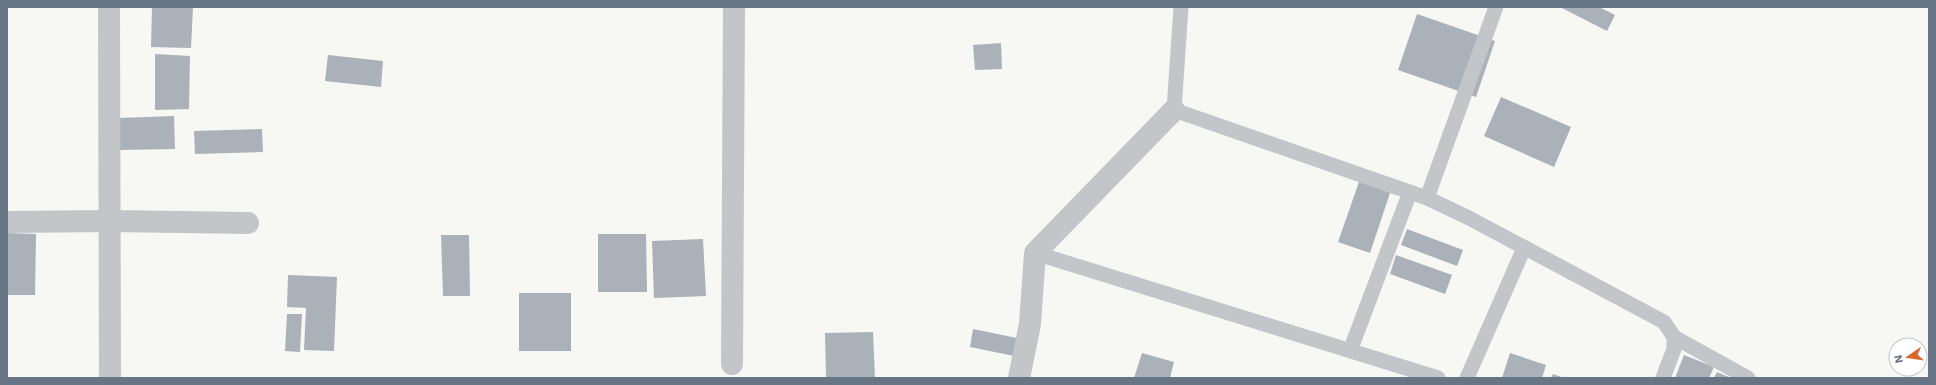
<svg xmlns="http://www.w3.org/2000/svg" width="1936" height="385" viewBox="0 0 1936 385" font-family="'Work Sans',sans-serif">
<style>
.building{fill:#abb1b8}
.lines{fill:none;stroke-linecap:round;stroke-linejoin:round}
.service{stroke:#c2c6c9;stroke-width:15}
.minor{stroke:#c2c6c9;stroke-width:22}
</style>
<rect width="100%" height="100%" fill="#f7f7f4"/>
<path class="building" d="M152,7H193L191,48L151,47Z
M1560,7H1599L1615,15L1607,31Z
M1417,14L1495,41L1476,97L1398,70Z
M1001,43L1002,69L975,70L973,45Z
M155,54L190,56L189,109L155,110Z
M328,55L383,61L381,87L325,81Z
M1501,97L1571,127L1554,167L1484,136Z
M174,116L175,149L119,150L118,118Z
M262,129L263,152L195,154L194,131Z
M1360,179L1391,190L1370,253L1338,242Z
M1407,229L1463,250L1457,266L1401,245Z
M7,233L36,234L35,295H7Z
M598,234H646L647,292H598Z
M441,235H469L470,296H443Z
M703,239L706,296L654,298L652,241Z
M1396,255L1452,275L1445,294L1390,274Z
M288,275L337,277L334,351L304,350L306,308L287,307Z
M519,293H571V351H519Z
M287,314H302L300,352L285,351Z
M973,329L1032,341L1029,359L970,347Z
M873,332L875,378H826L825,333Z
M1142,353L1174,362L1170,378H1134Z
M1510,353L1546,365L1542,378H1502Z
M1684,355L1714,367L1709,378H1675Z
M1717,372L1731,378H1714Z
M1553,374L1564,378H1551Z"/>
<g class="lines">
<path class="service" d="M1181,7L1174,110L1427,198
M1496,7L1427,198L1469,218L1664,322L1674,337V349L1663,378
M1035,253L1438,378
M1674,337L1748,378
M1350,351L1410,192
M1467,378L1524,248"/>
<path class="minor" d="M109,7L110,378
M7,222L110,221L248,223
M732,364L734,7
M1019,378L1030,324L1035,253L1174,110"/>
</g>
<rect width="1936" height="385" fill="none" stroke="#677584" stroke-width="16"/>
<g transform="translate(1908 357) rotate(257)"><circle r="19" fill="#ffffff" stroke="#c2c8ce"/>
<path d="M0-3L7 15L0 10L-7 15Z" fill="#db6630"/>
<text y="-6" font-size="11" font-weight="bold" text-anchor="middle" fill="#677584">N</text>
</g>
</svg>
